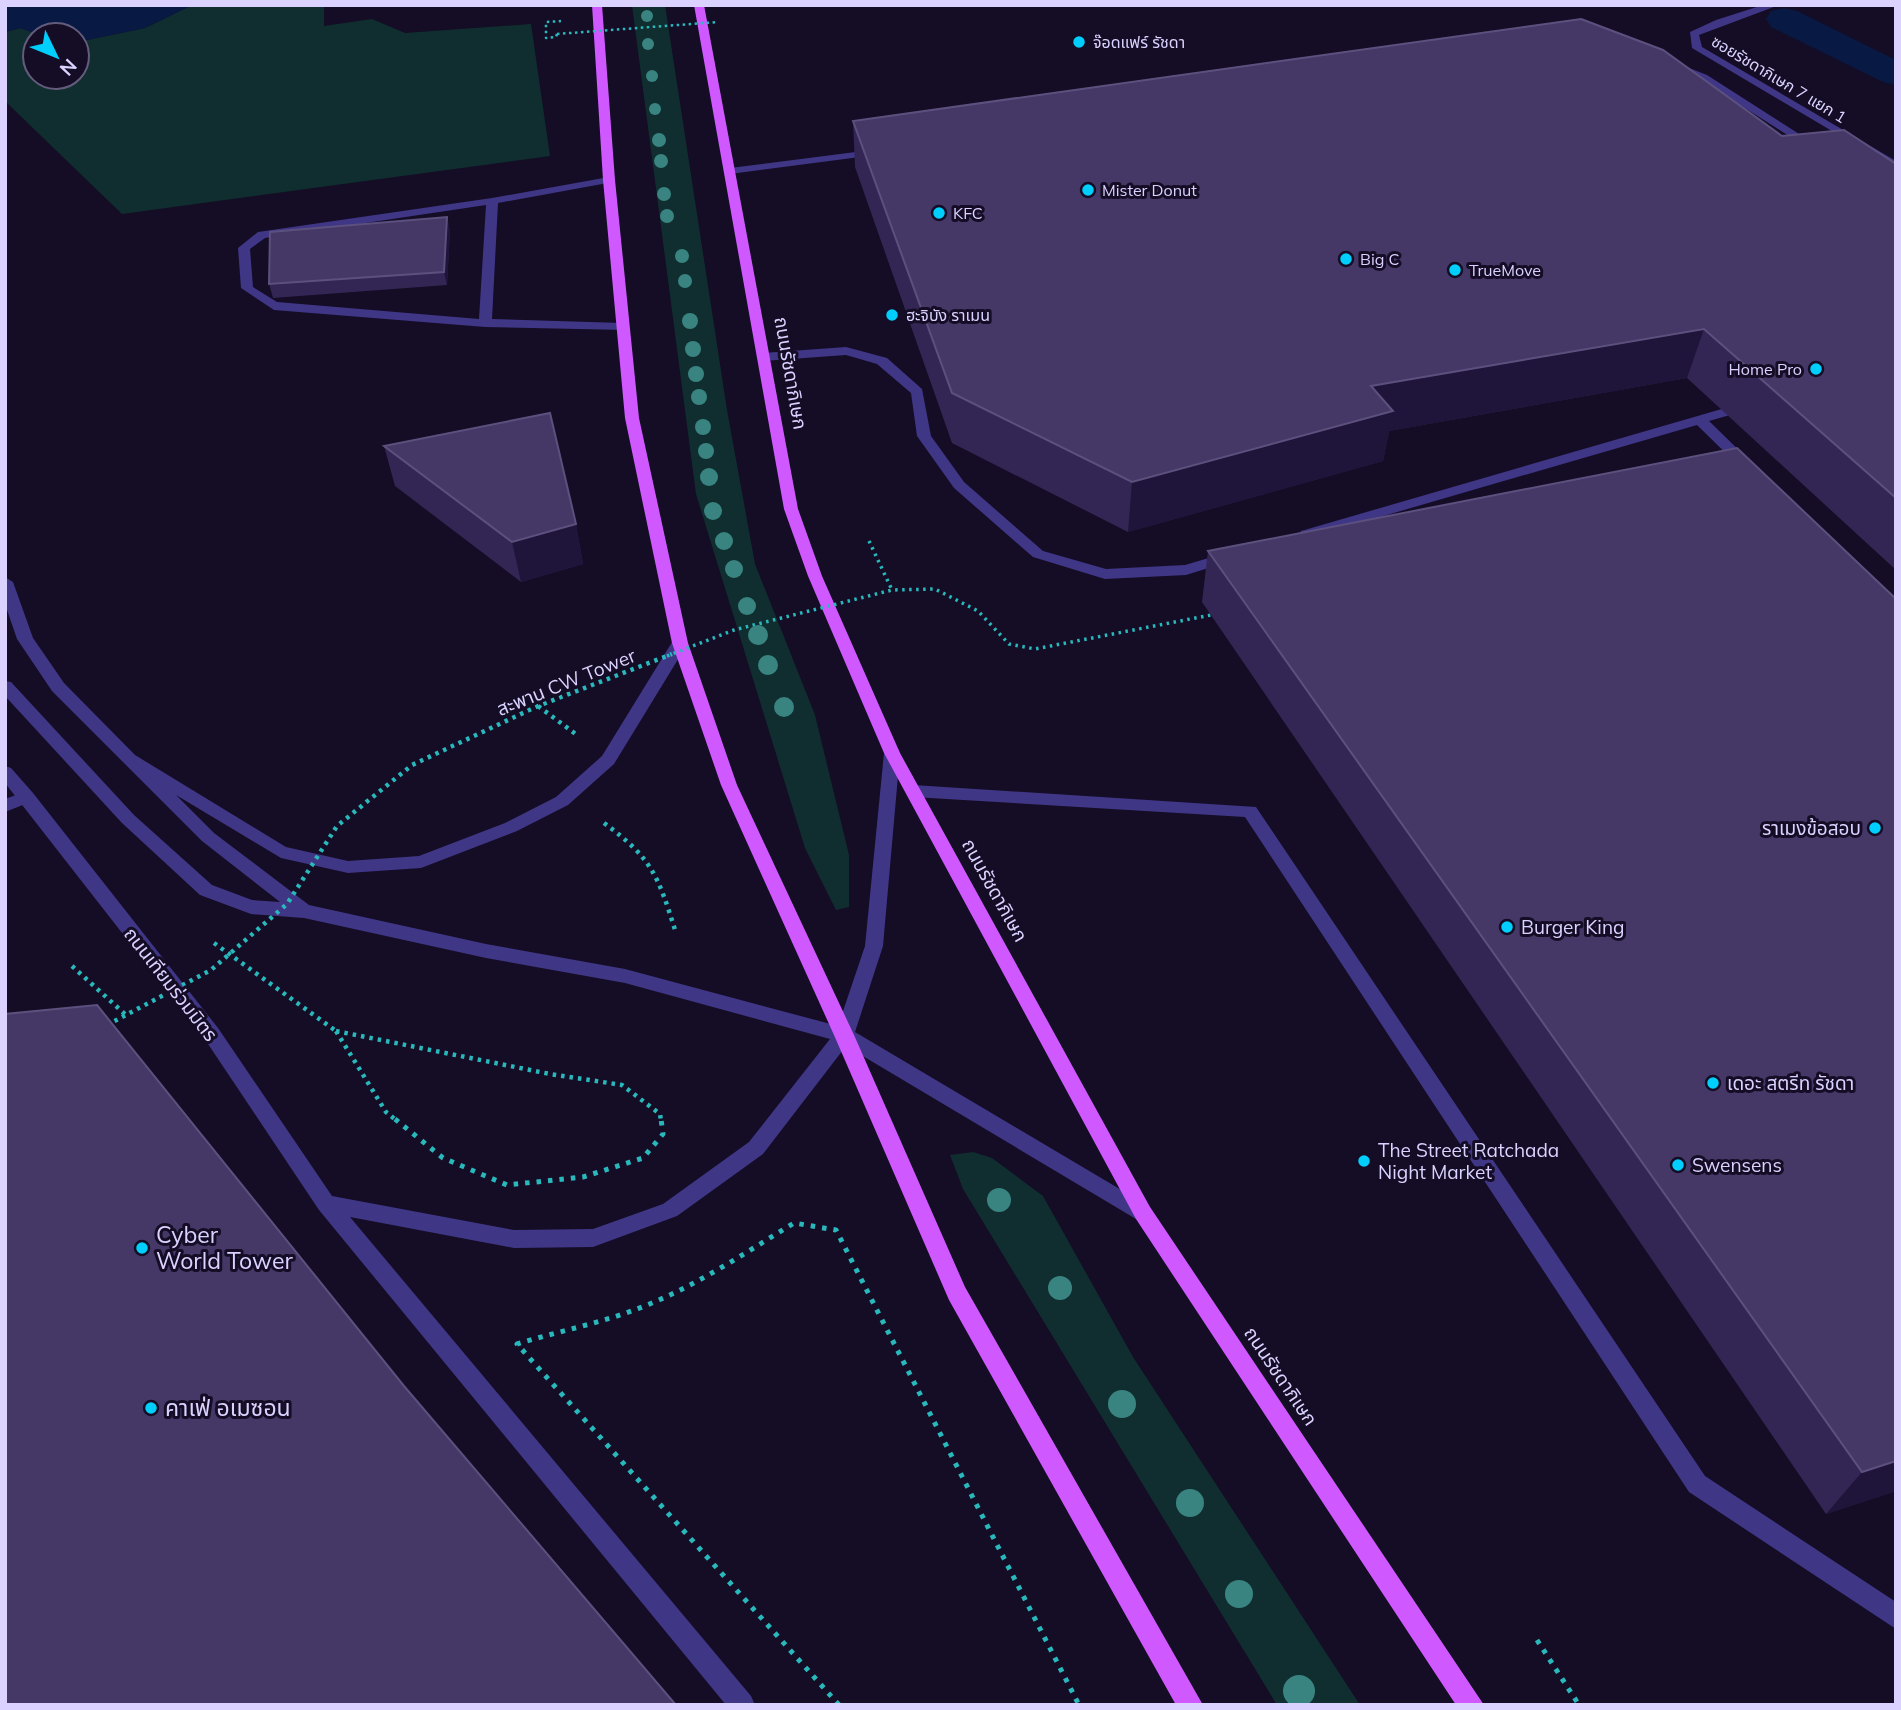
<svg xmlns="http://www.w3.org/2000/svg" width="1901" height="1710" viewBox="0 0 1901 1710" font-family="Mulish,'Noto Sans Thai',sans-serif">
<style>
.green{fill:#102e2f}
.water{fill:#081944}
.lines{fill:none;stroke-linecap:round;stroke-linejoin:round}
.canal{fill:#081944;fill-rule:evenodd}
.path-far3{stroke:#29b8bb;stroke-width:2.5;stroke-dasharray:2.5 3.5;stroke-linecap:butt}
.path-far2{stroke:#29b8bb;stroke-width:3.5;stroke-dasharray:2.5 4.5;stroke-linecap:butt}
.path-far1{stroke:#29b8bb;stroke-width:4.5;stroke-dasharray:3.5 5;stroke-linecap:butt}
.path{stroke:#29b8bb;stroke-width:5;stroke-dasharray:4.5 7;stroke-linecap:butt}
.service{fill:#403686;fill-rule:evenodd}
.minor{fill:#403686;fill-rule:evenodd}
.tertiary{fill:#403686;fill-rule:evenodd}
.primary{fill:#cf59ff;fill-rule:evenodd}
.path-bridge-far2{stroke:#29b8bb;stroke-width:2.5;stroke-dasharray:2.5 3.5;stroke-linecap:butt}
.path-bridge-far1{stroke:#29b8bb;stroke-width:3.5;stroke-dasharray:2.5 4.5;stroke-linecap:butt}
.path-bridge{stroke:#29b8bb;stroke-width:4.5;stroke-dasharray:3.5 5;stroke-linecap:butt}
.tree{fill:#398481}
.wall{fill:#332654}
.shaded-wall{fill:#1f1439}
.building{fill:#453866;stroke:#5c507e;stroke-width:2}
.poi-dot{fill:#00cefd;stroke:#140d25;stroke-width:2.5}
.labels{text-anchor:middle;stroke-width:6;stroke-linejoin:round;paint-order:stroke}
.far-poi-label{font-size:16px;fill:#dbd2ff;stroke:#140d25;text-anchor:start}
.far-street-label{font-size:16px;fill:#dbd2ff;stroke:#140d25}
.street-label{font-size:19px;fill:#dbd2ff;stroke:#140d25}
.poi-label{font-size:19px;fill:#dbd2ff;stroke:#140d25;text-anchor:start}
.near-poi-label{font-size:23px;fill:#dbd2ff;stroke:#140d25;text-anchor:start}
</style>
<rect width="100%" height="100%" fill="#140d25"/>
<path class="green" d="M192,5H324V26L372,19L405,33L531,24L550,156L122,214L5,101V32L21,28L39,35H35V77H77V42L145,28Z
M632,5H665L727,410L755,564L815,715L849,855V907L836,910L805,848L696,494Z
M973,1152L992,1158L1043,1196L1133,1357L1360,1705H1277L963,1189L950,1155Z"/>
<path class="water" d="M5,5H192L145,28L77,42V35H39L21,28L5,32Z"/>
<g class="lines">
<path class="canal" d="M1784,8L1797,11L1896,60V85L1883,82L1771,27L1766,19L1771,11Z"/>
<path class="path-far3" d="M557,34L556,37L546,38V22L561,21"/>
<path class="path-far2" d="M869,541L892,590"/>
<path class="path-far1" d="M538,706L577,735
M604,823C653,859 658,876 676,933
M214,943L336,1031
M72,966L127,1016
M336,1031L550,1074L622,1085L660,1114L661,1121
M336,1031L386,1112L397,1121"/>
<path class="path" d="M395,1119L443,1158L507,1185L583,1177L643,1158L663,1134L661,1119
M1537,1640L1579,1705
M839,1705L517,1344C559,1331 602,1323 642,1307C696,1286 745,1253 794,1223L836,1230L1079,1705"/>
<path class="service" d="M1679,64L1707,75L1821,148L1811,150L1699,79L1675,69L1674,67Z
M879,149L883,150V154L730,174L724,171L730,168Z
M609,177L613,178V182L498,203L492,319L622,323L626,324V330L485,327L274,310L241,288L238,248L258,232L492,198ZM486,205L479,319L277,302L253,287L250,249L265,238Z
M846,347L887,358L922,389L931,436L964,482L1043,551L1106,569L1185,565L1229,552L1236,557L1234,560L1186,575L1105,579L1033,557L954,488L917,436L911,393L877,364L846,355L763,361L757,357L763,353Z
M1746,402L1751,403V409L1709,421L1752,463V469H1742L1697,425L1311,537H1301L1299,534L1301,531Z
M913,785L1256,807L1705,1476L1896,1602V1629L1689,1492L1245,817L913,797L905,791Z
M27,791L35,797L33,801L5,812V799Z"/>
<path class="minor" d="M1763,5H1779L1699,35L1702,47L1896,161V169L1692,48L1690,32L1716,20Z"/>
<path class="tertiary" d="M5,577L13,582L33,638L64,683L135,755L286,847L348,861L419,856L505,823L556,797L602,756L674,639H686L688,643L614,764L568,805L517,831L421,868L348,873L281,858L176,795L214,833L309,905L486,944L625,969L838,1026L865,946L884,753L886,749H898L900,753L883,946L855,1032L1150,1207L1153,1213L1150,1219L1143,1222L1136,1219L846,1046L763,1154L677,1216L593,1247L514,1248L350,1217L751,1696L755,1705H726L319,1210L204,1038L5,783V766L11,768L33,793L218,1028L332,1196L514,1230L593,1229L663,1204L749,1142L830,1039L625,983L486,958L304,918L251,914L200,895L122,823L5,696V681L11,682L134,815L212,885L252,900L280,902L202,841L52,691L17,639L5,604Z"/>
<path class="primary" d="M592,5H602L615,180L639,418L688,643L737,785L854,1035L965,1287L1203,1705H1176L949,1300L834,1035L721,785L672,643L625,418L603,180Z
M694,5H704L798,509L822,576L900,753L1150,1207L1484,1705H1456L1136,1219L884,753L808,576L784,509Z"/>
<path class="path-bridge-far2" d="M557,34L718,22"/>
<path class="path-bridge-far1" d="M667,656L734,630L892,590L935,589L978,611L1009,644L1035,649L1211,615"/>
<path class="path-bridge" d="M107,1025L211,970L287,904L337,826L412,765L538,706L672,654"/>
</g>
<g class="tree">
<circle cx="647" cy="16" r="6"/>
<circle cx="648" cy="44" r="6"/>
<circle cx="652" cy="76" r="6"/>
<circle cx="655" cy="109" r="6"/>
<circle cx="659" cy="140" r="7"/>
<circle cx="661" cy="161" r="7"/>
<circle cx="664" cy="194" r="7"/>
<circle cx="667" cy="216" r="7"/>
<circle cx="682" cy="256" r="7"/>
<circle cx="685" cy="281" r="7"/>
<circle cx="690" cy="321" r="8"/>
<circle cx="693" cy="349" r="8"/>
<circle cx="696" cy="374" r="8"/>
<circle cx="699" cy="397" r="8"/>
<circle cx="703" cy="427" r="8"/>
<circle cx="706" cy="451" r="8"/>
<circle cx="709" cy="477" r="9"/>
<circle cx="713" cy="511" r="9"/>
<circle cx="724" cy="541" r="9"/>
<circle cx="734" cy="569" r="9"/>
<circle cx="747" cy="606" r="9"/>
<circle cx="758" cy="635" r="10"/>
<circle cx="768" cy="665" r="10"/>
<circle cx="784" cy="707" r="10"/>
<circle cx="999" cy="1200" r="12"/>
<circle cx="1060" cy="1288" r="12"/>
<circle cx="1122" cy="1404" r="14"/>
<circle cx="1190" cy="1503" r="14"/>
<circle cx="1239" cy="1594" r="14"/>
<circle cx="1299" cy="1691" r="16"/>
</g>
<path class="wall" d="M853,121L1782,136L1896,164V570L1687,378L1389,431L1383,461L1128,532L952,443L855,167Z
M447,217L450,231L447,285L273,298L269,284Z
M384,446L576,524L583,564L521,582L395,486Z
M1208,551L1896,599V1491L1826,1514L1202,602Z"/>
<path class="shaded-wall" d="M447,217L450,231L447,285L444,272Z
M1704,329L1687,378L1389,431L1383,461L1128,532L1132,482L1371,386Z
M576,524L583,564L521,582L512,542Z
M1896,1461V1491L1826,1514L1862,1472Z"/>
<path class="building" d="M1581,19L1663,50L1782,136L1844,130L1896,164V498L1704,329L1371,386L1393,411L1132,482L952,393L853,121Z
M447,217L444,272L269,284L270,232Z
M550,413L576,524L512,542L384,446Z
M1737,448L1896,599V1461L1862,1472L1208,551Z
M97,1005L404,1386L676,1705H5V1014Z"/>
<g class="poi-dot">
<circle cx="1079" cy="42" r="7"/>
<circle cx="1088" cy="190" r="7"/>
<circle cx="939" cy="213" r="7"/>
<circle cx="1346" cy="259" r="7"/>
<circle cx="1455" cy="270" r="7"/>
<circle cx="892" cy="315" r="7"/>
<circle cx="1816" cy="369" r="7"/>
<circle cx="1875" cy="828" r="7"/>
<circle cx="1507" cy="927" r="7"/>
<circle cx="1713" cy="1083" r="7"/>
<circle cx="1364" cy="1161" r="7"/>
<circle cx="1678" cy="1165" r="7"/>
<circle cx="142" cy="1248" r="7"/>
<circle cx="151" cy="1408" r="7"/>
</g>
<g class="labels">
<g class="far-poi-label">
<text x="1093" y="48">จ๊อดแฟร์ รัชดา</text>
<text x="1102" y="196">Mister Donut</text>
<text x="953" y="219">KFC</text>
<text x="1360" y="265">Big C</text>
<text x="1469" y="276">TrueMove</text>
<text x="906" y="321">ฮะจิบัง ราเมน</text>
<text x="1802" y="375" text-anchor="end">Home Pro</text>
</g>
<g class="far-street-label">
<text transform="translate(1779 79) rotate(31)" y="6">ซอยรัชดาภิเษก 7 แยก 1</text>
</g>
<g class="street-label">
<text transform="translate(791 373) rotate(80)" y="7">ถนนรัชดาภิเษก</text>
<text transform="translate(566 682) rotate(-22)" y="7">สะพาน CW Tower</text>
<text transform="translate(995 890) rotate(61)" y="7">ถนนรัชดาภิเษก</text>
<text transform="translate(171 984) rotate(52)" y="7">ถนนเทียมร่วมมิตร</text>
<text transform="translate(1281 1376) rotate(56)" y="7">ถนนรัชดาภิเษก</text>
</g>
<g class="poi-label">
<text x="1861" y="835" text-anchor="end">ราเมงข้อสอบ</text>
<text x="1521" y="934">Burger King</text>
<text x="1727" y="1090">เดอะ สตรีท รัชดา</text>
<text x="1378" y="1157">The Street Ratchada<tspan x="1378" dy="22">Night Market</tspan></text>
<text x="1692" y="1172">Swensens</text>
</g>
<g class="near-poi-label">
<text x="156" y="1243">Cyber<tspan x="156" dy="26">World Tower</tspan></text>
<text x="165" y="1416">คาเฟ่ อเมซอน</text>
</g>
</g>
<rect width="1901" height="1710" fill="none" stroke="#dbd2ff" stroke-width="14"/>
<g transform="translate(56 56) rotate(133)"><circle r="33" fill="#140d25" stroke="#645c7c" stroke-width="2"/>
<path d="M0-5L12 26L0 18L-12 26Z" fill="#00cefd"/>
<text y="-10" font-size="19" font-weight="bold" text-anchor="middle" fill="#dbd2ff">N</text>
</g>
</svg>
